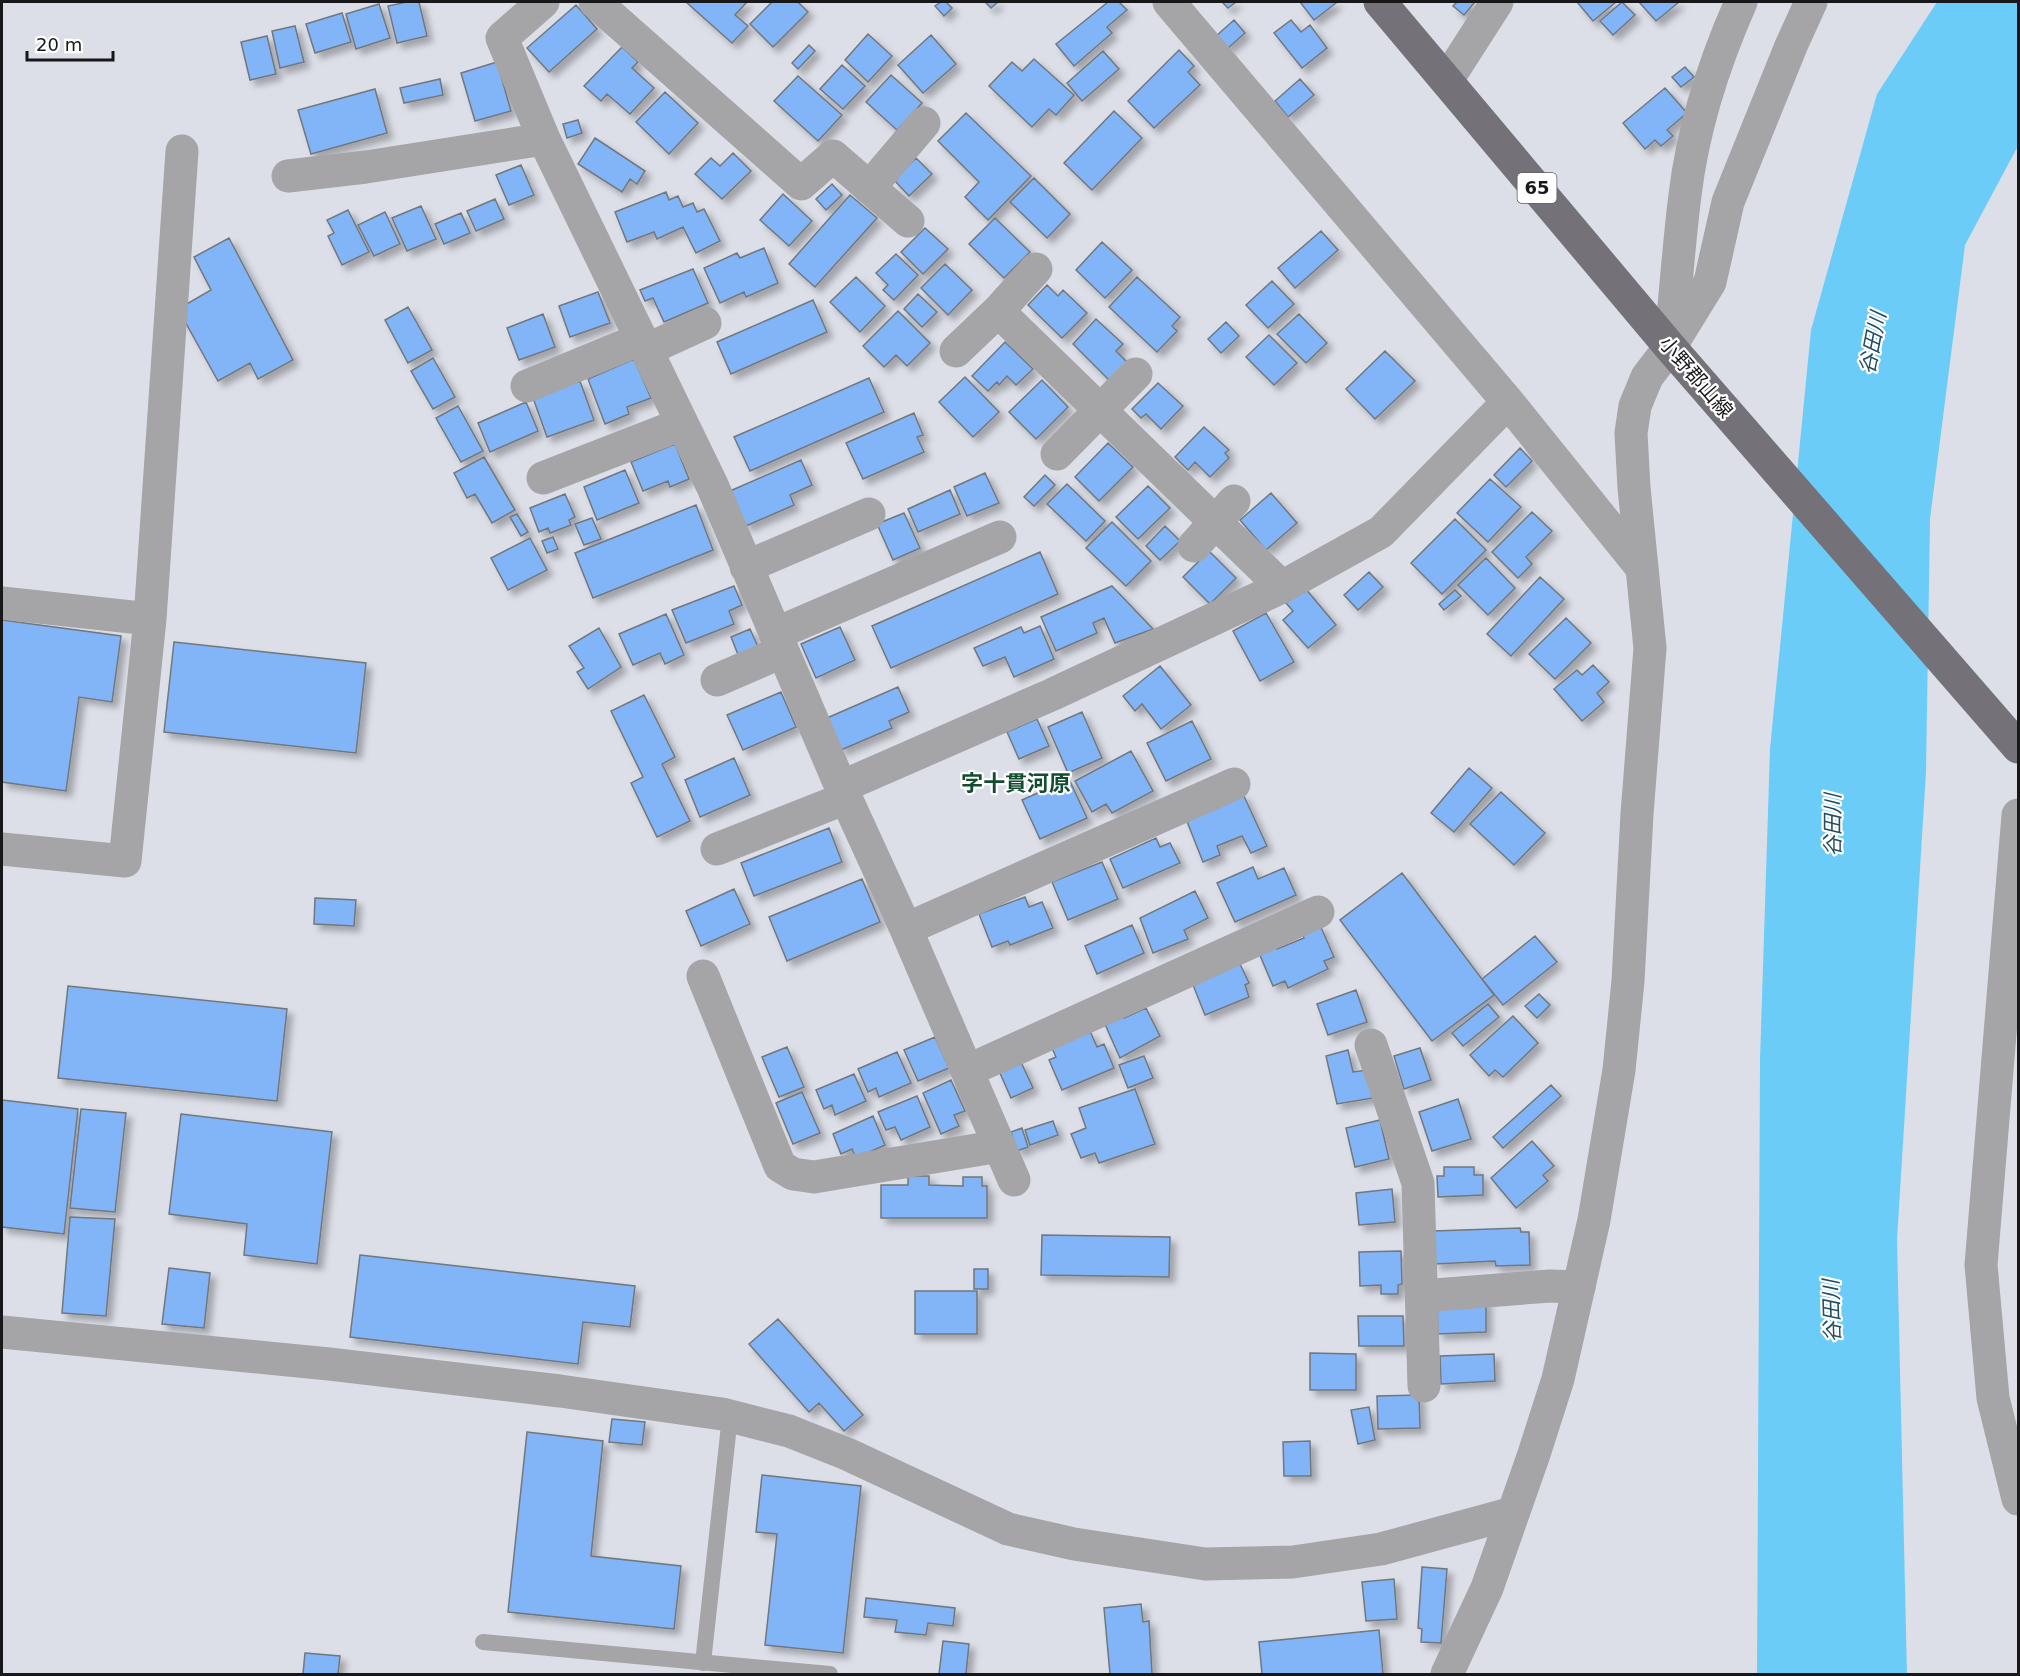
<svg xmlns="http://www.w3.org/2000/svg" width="2020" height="1676" viewBox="0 0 2020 1676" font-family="'DejaVu Sans','Noto Sans JP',sans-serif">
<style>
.water{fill:#6cccf8}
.building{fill:#81b5f7;stroke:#72777e;stroke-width:1.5;filter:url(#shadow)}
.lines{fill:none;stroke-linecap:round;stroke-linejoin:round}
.service{stroke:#a5a4a7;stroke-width:16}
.minor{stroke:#a5a4a7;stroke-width:33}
.tertiary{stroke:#a5a4a7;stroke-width:33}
.primary{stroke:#747278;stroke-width:33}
.labels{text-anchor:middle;stroke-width:4.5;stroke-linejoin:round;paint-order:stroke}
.shield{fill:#fff;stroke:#5d5d5f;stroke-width:1.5}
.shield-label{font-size:18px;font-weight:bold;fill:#18181b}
.street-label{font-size:20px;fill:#18181b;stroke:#fff}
.water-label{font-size:21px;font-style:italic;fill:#234c5f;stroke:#fff}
.quarter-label{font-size:22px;font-weight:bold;fill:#114d2e;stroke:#fff}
</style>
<defs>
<filter id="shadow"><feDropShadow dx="5.5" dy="5.5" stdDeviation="3" flood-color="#0004"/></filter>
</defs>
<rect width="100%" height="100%" fill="#dddfe8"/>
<path class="water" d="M1937,2H2018V146L1965,245L1930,519L1926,772L1897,1240L1907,1674H1757L1760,1060L1770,749L1811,330L1877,94Z"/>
<path class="building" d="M407,2H419L427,36L397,43L388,6Z
M686,2H747L735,15L748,26L732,43Z
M772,2H798L808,12L773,47L750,24Z
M941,2H946L952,8L944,16L935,6Z
M985,2H998L991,8Z
M1108,2H1119L1127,10L1107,27L1112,33L1074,66L1056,44Z
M1222,2H1236L1228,8Z
M1300,2H1335L1336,3L1314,20Z
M1457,2H1475L1464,15L1453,6Z
M1577,2H1616L1593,21Z
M1622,2L1635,15L1613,35L1600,21Z
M1639,2H1679L1656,21Z
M379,4L390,38L356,49L346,14Z
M576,5L597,29L549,72L527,48Z
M342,13L351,42L315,53L306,24Z
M1234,20L1245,33L1227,49L1216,36Z
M1291,20L1301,32L1310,25L1327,48L1302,68L1274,33Z
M295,26L304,62L280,68L272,31Z
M868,34L892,56L868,82L845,60Z
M931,35L956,64L923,93L898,65Z
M267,36L276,74L250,80L241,42Z
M809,45L815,51L798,69L792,63Z
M622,47L638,62L632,68L654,88L630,114L607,94L601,101L584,86Z
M1179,50L1194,66L1188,72L1200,85L1154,128L1128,101Z
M1103,51L1119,69L1082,101L1067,83Z
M1034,59L1074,95L1056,115L1049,109L1032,127L989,86L1012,62L1022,71Z
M497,62L511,111L475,121L461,73Z
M842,65L865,86L843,109L820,89Z
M1685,67L1694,77L1681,87L1672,77Z
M891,75L922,103L897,130L866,102Z
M798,76L842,115L818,141L774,101Z
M440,79L443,95L404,103L400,88Z
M1300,79L1314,95L1288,117L1275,101Z
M1665,88L1687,113L1667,130L1673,136L1661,146L1655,140L1645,149L1623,123Z
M375,89L387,133L311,154L298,110Z
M665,92L698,123L669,154L636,122Z
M1114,111L1142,138L1092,190L1064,163Z
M966,113L1031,176L988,220L965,197L979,182L938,141Z
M578,120L582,133L567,138L563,124Z
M595,138L645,171L637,184L630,179L622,192L578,164Z
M733,153L751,171L722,199L695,174L711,158L720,166Z
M916,158L932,174L909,196L894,180Z
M521,165L534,195L509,205L496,175Z
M1034,178L1070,214L1047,238L1010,202Z
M832,184L842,195L826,210L816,199Z
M666,192L669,200L678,196L683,207L693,203L697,212L704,209L720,241L696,253L683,227L657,239L654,232L627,242L615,212Z
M783,194L812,221L789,246L760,220Z
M850,195L877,218L815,287L789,264Z
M495,199L504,219L476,231L467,211Z
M421,206L436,239L407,251L392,218Z
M348,210L369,252L342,265L328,236L334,233L327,220Z
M385,212L400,244L374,256L358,225Z
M461,213L470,233L444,244L435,224Z
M995,218L1030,252L1004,278L969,244Z
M925,228L948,249L923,274L901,252Z
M1321,231L1338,250L1295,288L1278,268Z
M229,238L293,360L258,379L250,363L218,381L178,309L211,290L194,257Z
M1102,242L1132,270L1105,298L1076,270Z
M764,248L778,283L746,297L744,292L720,303L704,268L737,253L740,258Z
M896,254L918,275L894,300L883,290L888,285L876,273Z
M945,264L972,290L948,315L921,288Z
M693,269L708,303L664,322L653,298L645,301L640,290Z
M856,277L885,306L860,332L830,302Z
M1137,277L1180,317L1172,326L1177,331L1157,352L1109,307Z
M1272,281L1294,304L1268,328L1246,305Z
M1047,285L1058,296L1063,290L1087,313L1062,338L1028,305Z
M598,292L610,323L570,337L559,306Z
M918,294L937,312L922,327L904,309Z
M813,300L827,332L731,374L717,342Z
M408,307L432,350L408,363L385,320Z
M898,311L930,343L907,366L896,355L884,367L863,346Z
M543,314L555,347L519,360L507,328Z
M1299,314L1327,343L1306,363L1277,334Z
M1096,319L1123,344L1116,351L1127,362L1109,380L1073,344Z
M1226,322L1239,336L1221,353L1208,339Z
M1269,335L1297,363L1274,385L1246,357Z
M1005,342L1033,369L1016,385L1007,376L999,385L997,382L988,391L972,376Z
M1385,351L1415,381L1375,419L1346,389Z
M433,358L455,397L433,409L411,371Z
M634,359L651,398L627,407L629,414L605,424L588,379Z
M965,377L999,412L973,437L939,402Z
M869,378L884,412L750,471L734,437Z
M1042,380L1068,407L1036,439L1009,412Z
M580,381L594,420L547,437L533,398Z
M1158,383L1183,406L1161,429L1146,414L1141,418L1132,409Z
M526,402L538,431L490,452L478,423Z
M458,406L483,451L461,462L436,418Z
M914,413L923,435L917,437L924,452L863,479L846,443Z
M1204,427L1229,450L1225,453L1229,458L1210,477L1195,462L1188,470L1175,457Z
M1108,443L1133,467L1099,501L1075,477Z
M675,444L689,479L670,487L668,481L643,491L631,462Z
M1520,448L1532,461L1506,487L1494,475Z
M484,457L515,510L492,523L475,494L467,498L454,473Z
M801,460L812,485L790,495L794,505L746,526L730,491Z
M625,470L639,503L597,520L584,487Z
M985,473L999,503L967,516L954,487Z
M1045,475L1055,485L1034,506L1024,497Z
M1490,479L1521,507L1488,542L1457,513Z
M1067,484L1105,521L1086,541L1047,504Z
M1148,486L1170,508L1138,539L1116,517Z
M950,490L960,514L918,532L908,509Z
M1271,493L1297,523L1266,550L1240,520Z
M565,494L575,517L569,520L571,525L550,533L548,528L539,532L530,508Z
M696,505L713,550L593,598L575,553Z
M1532,512L1552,531L1526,557L1532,564L1518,578L1492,552Z
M904,513L920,548L893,560L877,524Z
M517,514L528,532L521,536L510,517Z
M592,518L601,539L584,545L575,524Z
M1455,519L1486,550L1442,594L1411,563Z
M1112,522L1151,561L1126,586L1086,548Z
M1165,526L1180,541L1160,560L1146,546Z
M553,537L558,549L547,553L542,541Z
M530,538L547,570L508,590L491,558Z
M1209,551L1236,578L1210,604L1183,577Z
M1040,552L1058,594L891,668L872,626Z
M1486,558L1515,588L1488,615L1458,585Z
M1369,572L1383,587L1358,610L1344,595Z
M1540,577L1564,599L1511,656L1487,634Z
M734,586L742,605L729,611L734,624L686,643L672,610Z
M1112,586L1153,629L1115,643L1104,618L1093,623L1097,633L1056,651L1041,617Z
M1305,588L1336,625L1308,648L1283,620L1293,611L1286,603Z
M1455,590L1461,596L1444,610L1439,604Z
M1266,613L1294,662L1260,681L1233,631Z
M666,614L684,655L665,664L660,653L633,665L619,634Z
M1566,618L1591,643L1555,679L1529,654Z
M2,620L121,636L112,702L79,697L66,791L2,782Z
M1040,626L1054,659L1014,677L1005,657L983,666L974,648L1021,627L1024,633Z
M840,627L855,660L816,678L801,644Z
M599,628L621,667L588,689L577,672L584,668L569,646Z
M750,629L759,649L739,657L731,637Z
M174,642L366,663L356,753L164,732Z
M1593,665L1609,682L1597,693L1604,702L1582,721L1554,689L1577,670L1582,675Z
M1160,666L1191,705L1161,729L1142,704L1135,711L1123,696Z
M898,687L909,712L889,721L892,728L841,750L827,718Z
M781,692L796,727L743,750L727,715Z
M644,695L675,757L662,764L690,821L657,837L631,783L643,777L611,711Z
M1082,712L1102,758L1068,773L1048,727Z
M1037,719L1049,746L1019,759L1007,732Z
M1192,721L1211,759L1166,781L1147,743Z
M1131,751L1153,791L1112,813L1106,804L1092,812L1075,781Z
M734,758L750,795L700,817L685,780Z
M1469,768L1492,788L1454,832L1431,813Z
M1069,779L1087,818L1040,839L1022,800Z
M1501,792L1545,833L1514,865L1470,824Z
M1243,794L1267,846L1251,853L1242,836L1217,846L1220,855L1203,862L1186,819Z
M829,828L842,862L754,896L741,863Z
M1156,838L1160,847L1170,843L1180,863L1123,888L1110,859Z
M1102,862L1118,899L1068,920L1052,882Z
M1253,867L1258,879L1284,868L1296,895L1235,922L1217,883Z
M1402,873L1494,995L1432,1041L1340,920Z
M862,879L880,922L787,961L769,917Z
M734,889L750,924L701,946L686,911Z
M1195,891L1208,918L1184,930L1188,939L1153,953L1140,918Z
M1025,897L1029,907L1042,902L1053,928L1010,945L1008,941L992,947L979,914Z
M315,898L356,900L354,926L314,924Z
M1132,925L1144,953L1097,974L1085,946Z
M1320,925L1334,957L1324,961L1328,969L1288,988L1285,981L1273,986L1259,953L1276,945L1277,949L1304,938L1302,933Z
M1535,936L1557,962L1503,1005L1482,979Z
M1240,964L1249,983L1245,985L1249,997L1205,1015L1193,985Z
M68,986L287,1009L277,1101L58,1078Z
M1356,990L1367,1022L1328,1035L1317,1004Z
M1539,994L1550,1005L1537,1018L1525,1006Z
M1488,1004L1499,1017L1463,1046L1452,1033Z
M1146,1008L1160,1036L1120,1058L1104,1022L1121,1014L1124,1018Z
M1513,1016L1538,1043L1503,1077L1495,1070L1489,1076L1470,1055Z
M1090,1031L1097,1047L1104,1044L1114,1068L1062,1090L1049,1060L1056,1057L1052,1048Z
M935,1037L949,1068L918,1081L904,1050Z
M787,1047L804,1087L779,1097L762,1057Z
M1420,1048L1431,1080L1404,1089L1394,1056Z
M1348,1050L1353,1072L1368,1070L1373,1098L1337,1104L1326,1056Z
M897,1052L911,1083L879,1097L876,1088L868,1092L858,1069Z
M1144,1056L1153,1078L1128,1088L1119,1065Z
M1021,1062L1033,1088L1011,1098L999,1071Z
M854,1074L866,1101L835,1115L832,1105L824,1109L816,1090Z
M951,1080L965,1111L954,1115L959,1126L941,1134L923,1093Z
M1551,1085L1561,1096L1503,1148L1493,1137Z
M1135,1089L1155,1144L1099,1163L1095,1153L1081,1158L1071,1134L1086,1128L1079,1108Z
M802,1092L820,1133L793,1144L776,1103Z
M917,1096L930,1127L901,1140L895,1127L886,1130L878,1112Z
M1458,1099L1471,1139L1432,1151L1419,1112Z
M2,1100L78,1109L64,1234L2,1227Z
M81,1109L126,1113L115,1212L70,1208Z
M181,1114L332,1132L317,1264L244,1255L247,1224L169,1214Z
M873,1116L885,1145L856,1158L852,1149L841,1154L833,1134Z
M1380,1120L1389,1159L1355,1167L1346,1128Z
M1053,1121L1058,1135L1030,1145L1025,1130Z
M1022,1128L1028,1147L1017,1151L1011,1132Z
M1532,1141L1554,1166L1543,1175L1548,1181L1516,1208L1491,1178Z
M1444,1167H1474V1175H1483V1195L1438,1197L1437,1176H1444Z
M908,1176H929V1185L963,1186V1177H982V1186H987V1218H881V1185H908Z
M1392,1189L1395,1222L1359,1225L1356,1193Z
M70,1217L115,1219L106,1316L62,1313Z
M1520,1228L1521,1232H1529L1530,1265L1496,1266L1495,1261L1435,1264L1434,1231Z
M1042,1235L1170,1237L1169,1277L1041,1275Z
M1401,1251L1402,1284L1398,1285V1294H1381V1285L1360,1286L1359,1252Z
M360,1255L635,1286L630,1327L583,1322L578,1364L350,1337Z
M169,1268L210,1273L204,1328L162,1324Z
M974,1269H988V1289H974Z
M915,1291H977V1334H915Z
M1486,1300V1332L1438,1334L1437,1301Z
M1358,1316H1403L1404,1346H1359Z
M778,1319L863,1415L844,1431L819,1403L809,1412L749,1344Z
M1310,1353L1356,1354V1390H1310Z
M1494,1354L1495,1381L1441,1384L1440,1356Z
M1419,1395L1420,1428L1378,1429L1377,1396Z
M1369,1407L1375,1440L1358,1444L1351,1410Z
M612,1419L645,1422L642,1445L609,1442Z
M527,1432L603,1441L591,1556L681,1566L674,1629L508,1612Z
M1310,1441L1311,1476H1284L1283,1442Z
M762,1475L861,1486L843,1653L765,1645L777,1534L756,1532Z
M1422,1567L1447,1569L1441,1643L1421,1642L1422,1629L1418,1628Z
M1394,1579L1397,1619L1366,1621L1362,1582Z
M866,1598L955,1608L953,1626L928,1623L926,1635L895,1632L897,1620L864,1617Z
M1141,1604L1143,1622L1149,1621L1152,1674H1110L1104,1608Z
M1379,1630L1383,1674H1262L1259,1642Z
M943,1641L969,1644L966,1674H939Z
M305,1653L340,1656L338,1674H303Z"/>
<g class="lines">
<path class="service" d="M483,1642L830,1674
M703,1663L730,1416"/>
<path class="minor" d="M543,2L502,38L544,139L712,485L841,787L906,929L1014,1180
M595,2L801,184L833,156L908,221
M1169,2L1508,402L1641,567
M1447,80L1497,2
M288,176L366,167L544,139
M869,188L924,123
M998,311L1282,587
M1671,336C1676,289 1679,242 1685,195C1693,128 1714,63 1741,2
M1670,347L1710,282L1728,202L1791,46L1811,2
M646,350L705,323
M956,351L998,311L1036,269
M527,386L641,339
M1057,454L1136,374
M543,478L682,424
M1194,546L1234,501
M746,567L869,514
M2,603L150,619
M775,634L1000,537
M717,680L782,652
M841,787L1051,695L1282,587L1381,532L1508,402
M2018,815L1981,1265L1993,1398L2018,1499
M2,849L125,861L150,619L182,151
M717,849L846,798
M906,929L1234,784
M703,976L780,1166L793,1174L814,1177L1000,1146
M1371,1045L1418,1183L1424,1386
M967,1071L1318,912
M1422,1296L1550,1286L1579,1287"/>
<path class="tertiary" d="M2,1332L329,1364L560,1391L722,1414L789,1431L847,1454L1008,1529L1074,1544L1205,1564L1293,1562L1381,1549L1513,1513
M1447,1674L1487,1588L1534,1454L1558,1379L1594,1220L1619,1070L1628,981L1637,814L1650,648L1634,488L1631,433L1635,406L1647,377L1670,347"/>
<path class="primary" d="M1380,2L1670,347L2018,747"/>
</g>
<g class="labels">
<rect class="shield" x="1517.5" y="173" width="39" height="30" rx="4.5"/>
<g class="shield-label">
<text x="1537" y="194">65</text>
</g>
<g class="street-label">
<text transform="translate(1696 377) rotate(49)" y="7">小野郡山線</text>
</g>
<g class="water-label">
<text transform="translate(1873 343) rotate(-79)" y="7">谷田川</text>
<text transform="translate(1833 825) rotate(-90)" y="7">谷田川</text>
<text transform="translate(1832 1311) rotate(-92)" y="7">谷田川</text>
</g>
<g class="quarter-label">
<text x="1016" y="791">字十貫河原</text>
</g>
</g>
<rect width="2020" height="1676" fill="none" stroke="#18181b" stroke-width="6"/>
<path d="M27 51v9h86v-9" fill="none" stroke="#18181b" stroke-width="3"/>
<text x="36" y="51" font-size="18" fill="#18181b" stroke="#ffffff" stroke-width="4.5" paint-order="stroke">20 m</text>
</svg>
